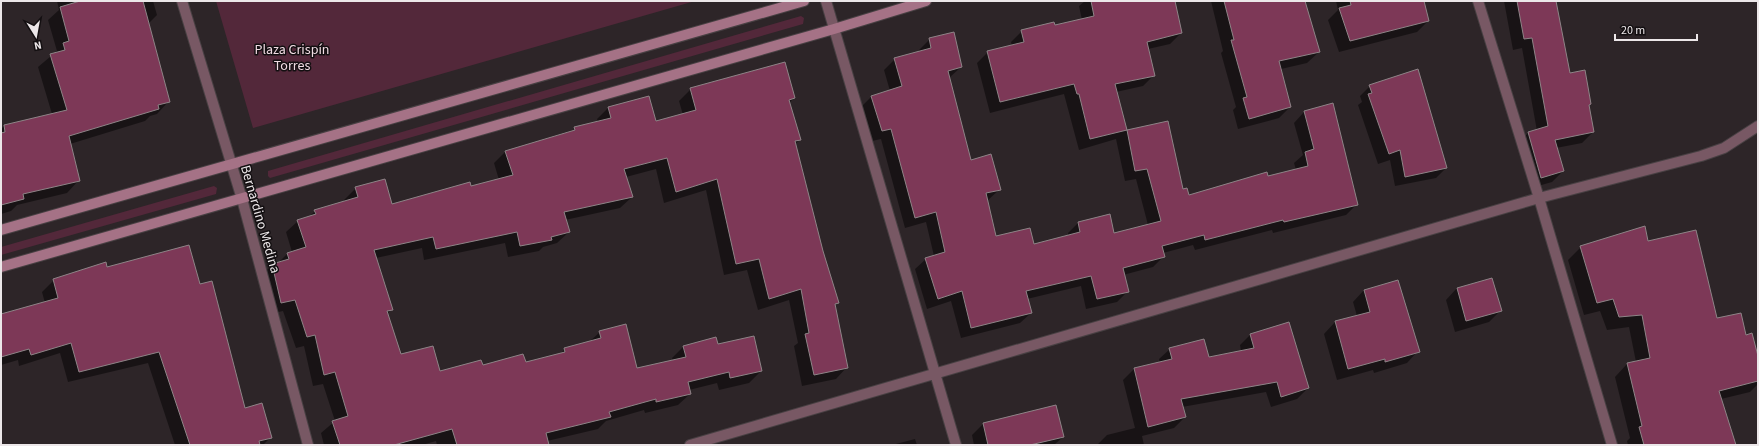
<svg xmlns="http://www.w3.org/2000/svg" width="1759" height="446" viewBox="0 0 1759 446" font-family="'Source Sans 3',sans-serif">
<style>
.green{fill:#53283a}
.shadow{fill:#0007}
.building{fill:#7d3857;stroke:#8e8487}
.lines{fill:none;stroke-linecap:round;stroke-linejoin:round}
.street-casing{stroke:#484043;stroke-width:12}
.secondary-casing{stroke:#484043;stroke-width:12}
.street{stroke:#785864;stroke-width:10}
.secondary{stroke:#a57286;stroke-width:10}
.labels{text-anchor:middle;stroke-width:3;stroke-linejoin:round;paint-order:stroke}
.park-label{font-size:14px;fill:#f1dbe3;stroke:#130f11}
.street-label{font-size:14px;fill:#ece7e9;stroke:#130f11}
</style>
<rect width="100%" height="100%" fill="#2d2528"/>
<path class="green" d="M216,1H695L253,128Z
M801,16L804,18L803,24L270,178L268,176V171Z
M214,186L217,188L216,194L1,255V247Z"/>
<path class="shadow" d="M57,1H153L157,15L149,23L169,101L157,114L150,116L145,121L70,144L79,180L67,193L17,205L11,211L1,214V129L4,126L52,114L38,67L57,51L48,20L59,10Z
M1085,1H1174L1181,33L1170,44L1148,49L1154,75L1143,86L1116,92L1126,131L1168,122L1182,190L1188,196L1296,170L1294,163L1303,155L1294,123L1304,112L1357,204L1346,215L1273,233L1272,230L1195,250L1193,245L1163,253L1164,256L1153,267L1123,275L1127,292L1117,302L1086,309L1081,286L1027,299L1031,313L1020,323L961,338L951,301L927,309L915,269L926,259L934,256L926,222L905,228L881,139L872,141L861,107L872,96L890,91L884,70L895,59L920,52L919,50L930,39L961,67L949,78L970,161L1000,189L987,201L996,237L1033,245L1068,236V233L1078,223L1113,234L1148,225L1136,179L1125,181L1116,139L1079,150L1064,94L990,113L977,63L988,52L1012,46L1011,42L1022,31L1082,20L1079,6Z
M1211,1H1304L1319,52L1307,63L1281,69L1290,107L1279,118L1238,129L1233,110L1236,107L1221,53L1223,51Z
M1336,1H1423L1428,21L1417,32L1339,52L1328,20L1338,10Z
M1504,1H1555L1570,74L1584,72L1593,132L1582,143L1556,148L1563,171L1552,182L1531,188L1518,144L1528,133L1537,131L1522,48L1513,50Z
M1370,86L1446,168L1436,178L1395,186L1390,160L1378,164L1358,105L1362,102L1360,96Z
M691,89L794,98L789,103L800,140L795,144L822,251L837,303L834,306L847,367L836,379L802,386L794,346L798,343L789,300L758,310L747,270L724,275L706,190L664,203L656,169L626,177L632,197L620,208L565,220L569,232L557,243L543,247L539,251L508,257L505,243L424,260L422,248L376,258L392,309L387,314L400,355L439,373L525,363L559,355L565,349L589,342L600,332L636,370L673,361L672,358L684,346H718L761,371L749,383L719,390L717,383L689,390L690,394L678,405L645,413L644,410L606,421L598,429L547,441L548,445H437L436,441L422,445H324L321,433L335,421L323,384L313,386L304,346L296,348L283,311L270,314L260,277L272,265L278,263L287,254L292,252L286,232L298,221L309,217L315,211L345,202L344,200L356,188L391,205L499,180L494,163L506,151L598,122L597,119L609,107L655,123L683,115L679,101Z
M1647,242L1716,319L1745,336L1758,361V384L1750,392L1721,399L1734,445H1628L1627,441L1630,438L1615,377L1627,364L1636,362L1629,327L1607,330L1600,311L1584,315L1568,260L1581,247Z
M107,268L199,285L244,409L271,437L263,445H175L148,363L68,382L60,353L19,366L18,360L1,365V315L45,303L42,292L54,280Z
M1457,288L1500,311L1489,322L1455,332L1446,300Z
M1364,290L1418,351L1407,363L1374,373L1373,370L1337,380L1324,334L1335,322L1357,316L1353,302Z
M1250,335L1308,388L1297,399L1271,407L1266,392L1182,407L1185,417L1174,428L1142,436L1144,445H1097L1107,435L1135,428L1123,380L1134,369L1160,363L1159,359L1170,349L1208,358L1241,351L1240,345Z
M1056,406L1063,437L1054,445H974L972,435L983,424Z
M915,439L917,445H892Z"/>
<path class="building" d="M80,1H143L170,102L158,105L159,109L69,136L80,181L23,194L24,199L1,205V133L5,132L4,125L67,110L50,54L65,50L63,43L69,41L60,7Z
M1091,1H1175L1182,33L1147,42L1155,76L1115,84L1127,130L1090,139L1079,94H1077L1074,84L1000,102L987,51L1024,42L1021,30L1054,22L1055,25L1094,16Z
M1224,1H1305L1320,52L1279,61L1291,107L1249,119L1243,98L1247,97L1231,40H1234Z
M1350,1H1424L1429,21L1350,41L1339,8L1351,5Z
M1517,1H1556L1570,73L1585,70L1591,104L1589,105L1594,132L1555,140L1564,171L1541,178L1528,132L1548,126L1532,38L1524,39Z
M954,32L962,67L948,71L971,160L991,154L1001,190L986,193L996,236L1030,228L1034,244L1080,232L1078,222L1110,214L1114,233L1161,221L1147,169L1135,171L1127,130L1168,121L1183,189L1187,188L1189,195L1267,172L1268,176L1308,166L1305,152L1314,149L1304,111L1333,103L1358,205L1284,222L1283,220L1205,240L1204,235L1162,246L1165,257L1123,268L1129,292L1097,299L1091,276L1026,291L1032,313L971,328L962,291L938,299L925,258L945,252L936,212L915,218L891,129L882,131L871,96L902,86L894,58L931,48L929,38Z
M785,62L795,98L789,100L801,140L795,141L823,251L839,303L835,304L848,368L814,375L805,334L809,333L801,289L769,299L759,259L736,264L717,179L676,192L667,158L624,169L633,197L564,212L570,232L551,237L552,240L520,246L517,232L436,249L433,237L374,250L393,310L387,311L401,354L433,346L440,371L481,360L483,365L523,354L526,362L565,352L564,348L601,338L599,331L626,324L637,368L686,357L683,346L716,337L718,344L754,336L762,371L730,378L729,372L688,382L691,394L656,402V399L609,412L611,417L546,433L549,445H457L452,429L394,445H340L332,421L348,416L335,372L324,375L315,335L307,337L295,300L281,303L272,264L289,259L287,253L306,247L297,220L316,214L314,210L358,197L355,187L385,179L392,204L470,182L471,186L513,175L505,151L575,130L574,127L611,118L608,107L649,96L656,121L696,110L690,88Z
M1418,69L1447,168L1405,177L1400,150L1389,154L1368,94L1372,93L1369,85Z
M1645,226L1648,241L1696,230L1717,318L1741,313L1746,335L1752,333L1758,356V381L1719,391L1736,445H1644L1639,427L1642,426L1627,363L1650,358L1642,315L1619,317L1613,299L1597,303L1580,246Z
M189,245L200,284L212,281L245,408L262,403L272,438L259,441L260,445H190L159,352L79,372L71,343L31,355L29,349L1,357V314L58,298L53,279L106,262L107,267Z
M1492,278L1502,311L1466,321L1457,288Z
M1398,280L1420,352L1385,362V359L1348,369L1335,321L1370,312L1364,290Z
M1289,322L1309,388L1281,397L1277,382L1181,399L1186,417L1148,427L1134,368L1172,359L1169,348L1204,339L1209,357L1254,348L1250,334Z
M1056,405L1064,437L1030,445H988L983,423Z"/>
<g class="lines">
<defs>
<path id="street" d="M182,1L242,199L308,445
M826,1L956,445
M1478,1L1539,198L1612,445
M690,445L1539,198L1701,156L1724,148L1758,126"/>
<path id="secondary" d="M1,230L804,1
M1,267L834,29L926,1"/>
</defs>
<use href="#street" class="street-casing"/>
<use href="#secondary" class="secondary-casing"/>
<use href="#street" class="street"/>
<use href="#secondary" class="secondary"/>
</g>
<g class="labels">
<g class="park-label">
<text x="292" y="54">Plaza Crispín<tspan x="292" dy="16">Torres</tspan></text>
</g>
<g class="street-label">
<text transform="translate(261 219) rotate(74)" y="5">Bernardino Medina</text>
</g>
</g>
<rect width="1759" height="446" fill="none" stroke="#ece7e9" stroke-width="4"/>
<g transform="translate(36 36) rotate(169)" stroke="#130f11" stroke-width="3" paint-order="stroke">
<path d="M0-3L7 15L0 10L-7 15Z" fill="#ece7e9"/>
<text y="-6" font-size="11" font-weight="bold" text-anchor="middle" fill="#ece7e9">N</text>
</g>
<path d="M1615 34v6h82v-6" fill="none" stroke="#ece7e9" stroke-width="2"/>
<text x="1621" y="34" font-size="12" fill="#ece7e9" stroke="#130f11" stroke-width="3" paint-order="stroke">20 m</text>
</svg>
